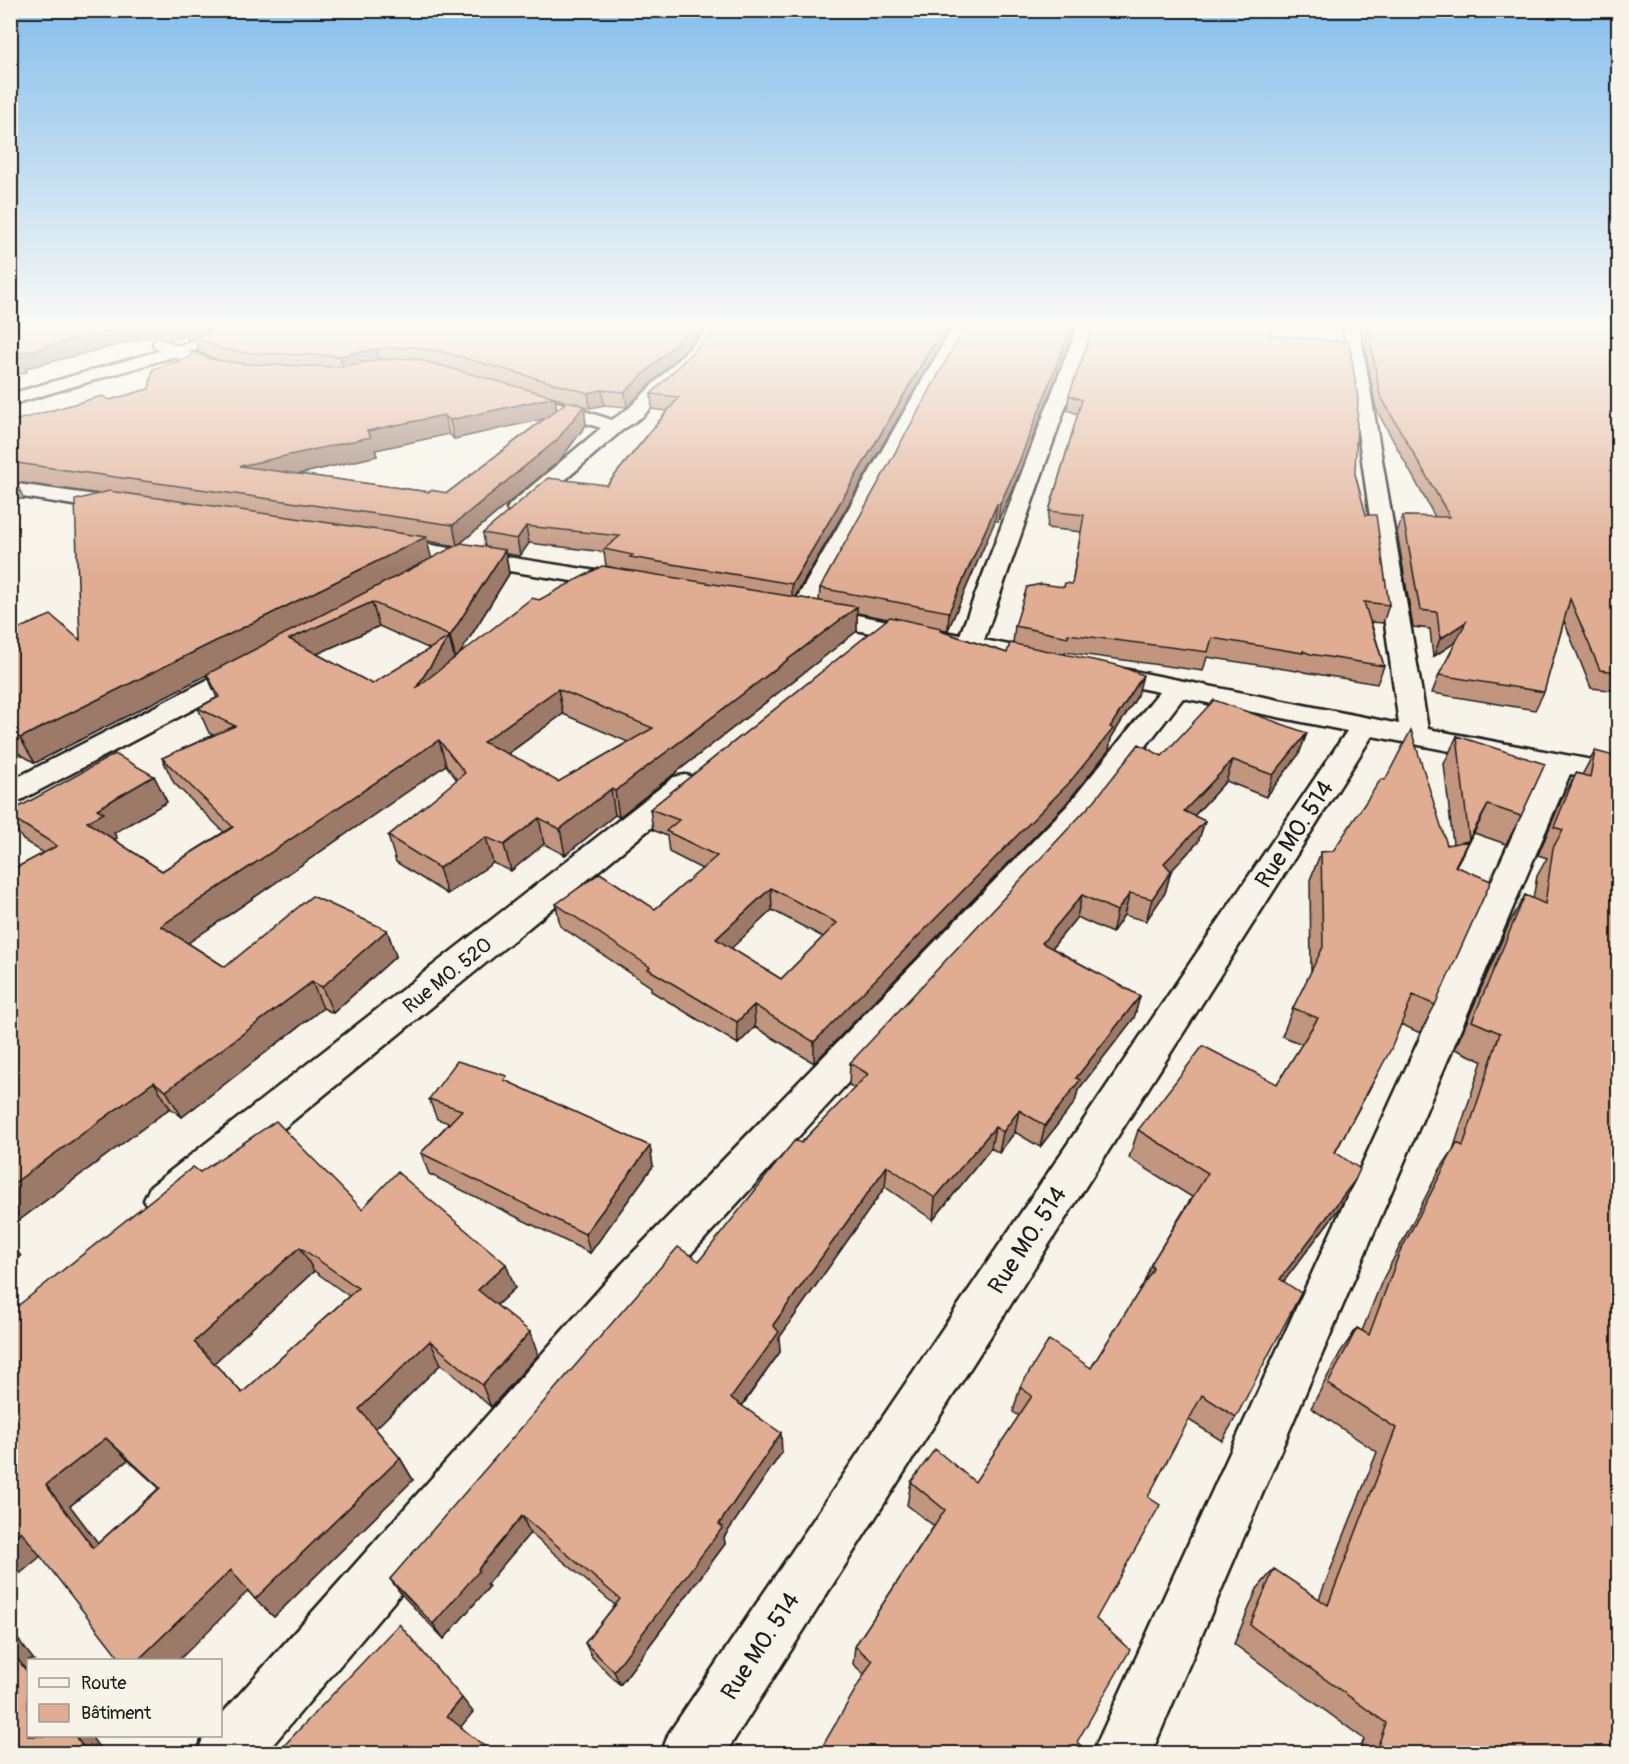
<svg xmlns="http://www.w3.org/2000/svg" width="1629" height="1764" viewBox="0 0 1629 1764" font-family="Pangolin,sans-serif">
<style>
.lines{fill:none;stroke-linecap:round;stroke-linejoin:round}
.minor-casing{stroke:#1c1c1c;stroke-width:5}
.trunk-casing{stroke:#1c1c1c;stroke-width:5}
.minor{fill:#f7f3e8;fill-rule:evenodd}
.trunk{fill:#f7f3e8;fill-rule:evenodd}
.wall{fill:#c1957e;stroke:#1c1c1c;stroke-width:1.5;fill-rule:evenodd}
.shaded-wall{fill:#9d7967;stroke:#1c1c1c;stroke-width:1.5}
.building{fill:#e0ad93;stroke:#1c1c1c;stroke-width:1.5;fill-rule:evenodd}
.labels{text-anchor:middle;stroke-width:4.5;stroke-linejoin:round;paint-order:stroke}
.street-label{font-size:20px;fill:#1c1c1c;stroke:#f7f3e8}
.near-street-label{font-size:24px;fill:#1c1c1c;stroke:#f7f3e8}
</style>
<rect width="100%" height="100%" fill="#f7f3e8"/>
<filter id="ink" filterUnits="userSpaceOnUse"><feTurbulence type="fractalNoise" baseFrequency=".0167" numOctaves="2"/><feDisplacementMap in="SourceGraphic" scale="12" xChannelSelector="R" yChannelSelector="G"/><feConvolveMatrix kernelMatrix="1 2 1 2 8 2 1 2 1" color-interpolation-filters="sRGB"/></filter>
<g filter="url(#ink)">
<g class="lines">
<defs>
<path id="minor" d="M713,325H730L643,416L621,431L526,514L518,516L510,514L507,509L510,504L601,428L508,398L505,394L508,390H520L612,420L629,408Z
M954,325H970L816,607L960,635L1078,325H1094L984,640L1059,655L1063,661L1059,667L1050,669L801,619L792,617L789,612Z
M1343,325H1359L1428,729L1618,765V783L1570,774L1151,1754H1092L1543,769L1372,736L725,1754H661L669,1733L1347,731L1183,698L1089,820L653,1295L265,1754H197L204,1736H220V1716L621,1265L1067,806L1159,692L1089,678L1085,672L1089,666L1098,664L1399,724Z
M161,339L225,366L239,368L242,372L239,376C216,382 177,357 155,348L153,344L155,340Z
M10,483L124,499L132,501L135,506L132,511L124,513L10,495Z
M386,538L628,576L636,578L640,583L636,588L628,590L378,550L375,545L378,540Z
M251,660L260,662L264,668L260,674L21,800L10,802V781L242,662Z
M685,775L696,777L700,784L696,791L180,1213L165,1219L150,1213L144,1200L150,1187L674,777Z"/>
<path id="trunk" d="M249,325H273L271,328L10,405V394Z"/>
</defs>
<use href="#minor" class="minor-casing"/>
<use href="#trunk" class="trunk-casing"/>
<use href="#minor" class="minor"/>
<use href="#trunk" class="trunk"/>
</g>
<path class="wall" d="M10,325H710L627,407L604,405L590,408L584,407L586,425L560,460L458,545L485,547L483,533L607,485L667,411L652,409L651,394L952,325L794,597L819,601L820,588L1017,479L998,521H995L948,630L941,629V631L1007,653L1013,643L1015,626L1064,587L1072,584L1081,532L1047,528L1049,511L1078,414L1067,410L1069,395L1271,335L1355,474L1389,605L1383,623L1371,622L1384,666L1377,684L1304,672L1298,670L1297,671L1207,657L1203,671L1065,652V654L1138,695L1111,738L1109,750L1065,805L814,1063L755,1027L738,1044L651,991V987L560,926L556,904L655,909L702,869L669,852L667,836L653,830L650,809L888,619L857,613V631L619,817L615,815L565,855L544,844L511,871L493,863L447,894L396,862L388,836L457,780L446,765L188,943L225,967L387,930L396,956L333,1013L323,1008L182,1117L170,1108L10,1227V871L44,853L23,840L10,820V812L154,776L167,802L114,833L117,838L114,840L162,871L224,832L174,783L162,758L213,735L209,733L198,708L217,698L207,675L35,763L10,748V632L80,640L100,494L16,482L24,499H10V422L110,400L149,389L210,359L220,361L199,352L194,338L188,340L186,336L170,339L168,332L26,368L27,372L10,376ZM555,398L567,402L557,409ZM545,418L447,493L429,492L299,474L377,456L375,450L449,434L454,439ZM427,541L457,546L431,559ZM529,543L604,552L606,566L618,569L539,600L459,655L509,574L506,554L520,556ZM379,626L430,649L372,684L317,654ZM563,714L628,742L558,782L508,754ZM772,910L823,937L781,979L731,948Z
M1366,325H1618V691L1591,688L1564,621L1544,692L1535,710L1432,693L1439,675L1457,641L1433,657L1430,629L1413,627L1397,532L1403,516L1435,517L1376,409L1367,359Z
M1307,733L1299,754L1266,797L1226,781L1194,816L1205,821L1198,842L1171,871L1165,893L1146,921L1124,915L1112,933L1077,917L1052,948L1140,996L1134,1018L1078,1090L1075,1102L1040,1147L1015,1132L999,1153L991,1148L933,1220L885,1187L779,1338L780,1352L742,1406L782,1452L724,1537L725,1544L620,1685L592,1657L585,1643L615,1605L530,1533L487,1584L489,1587L444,1639L402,1595L390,1579L699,1261L801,1143L855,1088L849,1085L850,1063L1162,756Z
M1457,736L1521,816L1506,844L1474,833L1456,866L1435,1005L1420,1033L1401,1024L1376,1077L1335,1153L1355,1180L1340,1207L1284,1281L1236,1417L1222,1441L1189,1420L864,1674L853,1664L855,1646L934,1526L907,1505L911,1482H975L1019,1416L1013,1412L1020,1387L1091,1368L1143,1285L1151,1264L1192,1197L1129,1158L1138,1130L1277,1084L1302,1044L1282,1036L1293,1008L1311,972L1310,880L1321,852L1447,845L1453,844L1444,764Z
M1595,751L1618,1754H1358L1364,1739L1234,1644L1257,1589L1274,1569L1319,1599L1377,1452L1311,1408L1340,1353L1357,1328L1362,1331L1382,1281L1439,1171L1453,1150L1482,1061L1455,1049L1509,924L1525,895L1533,899L1537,876L1547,858L1538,855L1561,801L1576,773L1582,775Z
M508,1082L650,1146L653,1166L590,1253L429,1174L421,1153L449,1123L437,1119L429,1099Z
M200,1172L362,1209L515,1288L497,1305L538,1355L491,1407L441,1364L375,1428L400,1458L413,1480L274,1617L255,1599L248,1591L40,1556L10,1582ZM314,1271L349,1296L242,1393L214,1363ZM128,1460L159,1488L98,1543L70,1506Z"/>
<path class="shaded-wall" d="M135,325H242L194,337V338L188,340L186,336L170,339L168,332L26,368L27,372L10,376V360L16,354Z
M695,325H710L627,407L625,392Z
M945,325H952L792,602V584Z
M1072,325H1076L1017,479L998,521L1000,504Z
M376,349L380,364L344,371L340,356Z
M602,390L604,405L590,408L588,393Z
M555,397L557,416L454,439L450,420Z
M584,406L586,425L560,460L457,546L453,525Z
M444,415L449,434L375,450L377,456L247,486L240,466L367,431Z
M997,504L995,521L948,630L949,612Z
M526,526L529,543L520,556L517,539Z
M426,537L432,560L35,763L20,738Z
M505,550L509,574L456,660L450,636Z
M372,602L379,626L297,663L289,639Z
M857,607V631L619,817L615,791Z
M1466,622L1459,640L1433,657L1440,639Z
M449,637L455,661L416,688Z
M1143,675L1138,695L1111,738L1109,750L1065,805L814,1063V1042L1110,727Z
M558,689L563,714L489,767L483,742Z
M1307,733L1299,754L1266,797L1273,775Z
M439,740L446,765L175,952L161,926Z
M1233,760L1226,781L1178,833L1184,811Z
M154,776L167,802L114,833L117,838L101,848L87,822L97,809Z
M611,789L615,815L565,855L560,829Z
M1488,805L1474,833L1455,867L1469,839Z
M539,818L544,844L511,871L504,845Z
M1205,821L1198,842L1158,885L1164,863Z
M486,837L493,863L447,894L439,868Z
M1171,871L1165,893L1146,921L1152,899Z
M771,888L772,910L718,961L716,939Z
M1130,893L1124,915L1112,933L1117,911Z
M1082,895L1077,917L1038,965L1042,943Z
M387,930L396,956L333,1013L322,987Z
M312,982L323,1008L182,1117L166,1091Z
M1140,996L1134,1018L1078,1090L1075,1102L1040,1147L1045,1126L1076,1078Z
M754,1005L755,1027L738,1044L737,1022Z
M154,1082L170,1108L10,1227V1186Z
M1019,1110L1015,1132L999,1153L1003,1132Z
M995,1127L991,1148L933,1220L935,1198Z
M650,1146L653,1166L590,1253L585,1234Z
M887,1166L885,1187L779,1338L780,1352L733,1417L731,1398L773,1325Z
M1355,1180L1340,1207L1266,1305L1280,1279Z
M10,1243L21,1256L10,1263Z
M300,1247L314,1271L212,1365L194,1342Z
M506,1264L515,1288L487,1314L478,1290Z
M530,1332L538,1355L491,1407L482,1385Z
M430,1341L441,1364L373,1431L359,1409Z
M781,1433L782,1452L724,1537L725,1544L620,1685L614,1671L719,1524Z
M106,1438L128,1460L70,1506L117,1568L93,1548L46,1485Z
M400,1458L413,1480L274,1617L255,1599Z
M522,1516L530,1533L487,1584L489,1587L444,1639L433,1624Z
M21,1531L47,1551L10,1582V1540Z
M231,1570L250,1589L179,1660H138Z
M10,1629L34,1660H28V1673L10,1649Z
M462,1698L473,1712L459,1729L447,1716Z
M75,1736H91L104,1754H88Z"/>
<path class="building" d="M10,325H135L16,354L21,357L10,360Z
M239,325H695L625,392L602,390L588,393L443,352L414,347L376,349L340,356L246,353L222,349L194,337Z
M719,325H945L792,584L630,557L633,555L604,549L620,536L526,526L517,539L483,533L548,478L607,485L679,397L651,394Z
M966,325H1072L1019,462L1000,504H997L949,612L820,588Z
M1094,325H1273L1271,335L1349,342L1358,399L1355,474L1366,515H1376L1389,605L1364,602L1384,666L1310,654L1303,651V653L1212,638L1208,652L1068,634V637L1015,626L1027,587L1041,584L1064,587L1065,583L1072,584L1084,515L1049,511L1082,400L1069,395Z
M1370,325H1618V672L1600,670L1570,599L1544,692L1439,675L1466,622L1440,639L1437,612L1420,610L1403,516L1450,517L1380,395L1371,345Z
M190,351L210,359L244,364L339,367L376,360L413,358L555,397L450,420L444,415L367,431L371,437L240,466L429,492L431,490L447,493L568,401L584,406L557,440L453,525L10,462V422L102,396L110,400L149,389L153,369L192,356Z
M109,491L426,537L20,738L10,732V632L51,615L80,640L75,500Z
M461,543L505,550L450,636L372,602L289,639L372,684L449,637L416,688L532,598L539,600L602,566L857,607L615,791L611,789L560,829L539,818L504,845L486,837L439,868L388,836L465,773L439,740L161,926L225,967L312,896L387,930L322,987L312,982L166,1091L154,1082L10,1186V871L57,846L10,816V812L115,754L154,776L97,809L104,813L87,822L162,871L233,827L162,758L235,726L198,708L219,697L207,674ZM558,689L653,728L558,782L523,761L483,742Z
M890,617L941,628L940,631L1007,653L1010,643L1117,665L1143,675L1110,727L1113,729L1069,783L814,1042L754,1005L737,1022L648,969L650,967L556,904L600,873L655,909L717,856L666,831L679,820L650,809ZM771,888L837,923L781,979L716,939Z
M1214,700L1307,733L1273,775L1233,760L1184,811L1205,821L1164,863L1171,871L1152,899L1130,893L1117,911L1082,895L1042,943L1140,996L1076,1078L1080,1080L1045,1126L1019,1110L1003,1132L995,1127L935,1198L887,1166L773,1325L779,1332L731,1398L781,1433L719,1524L723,1527L614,1671L585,1643L620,1599L522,1516L478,1569L479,1571L433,1624L390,1579L678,1247L699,1261L795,1140L801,1143L868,1074L850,1063L1095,800L1139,744L1162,756Z
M1411,730L1447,845L1468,841L1455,866L1491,881L1435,1005L1413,995L1391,1049L1335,1152L1360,1169L1355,1180L1280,1279L1301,1293L1236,1417L1202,1395L1148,1497L1160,1505L1096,1619L1130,1650L1077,1742L1088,1752L1087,1754H818L872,1661L855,1646L945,1510L911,1482L935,1449L975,1482L1032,1396L1020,1387L1049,1340L1091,1368L1153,1269L1151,1264L1208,1173L1138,1130L1203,1046L1277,1084L1318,1018L1293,1008L1323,947L1321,852L1333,851L1381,779L1385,780Z
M1457,736L1545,764L1521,816L1488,805L1469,839Z
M1595,751L1618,757V1754H1375L1386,1723L1250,1625L1274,1569L1328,1605L1396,1428L1328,1384L1357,1328L1369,1335L1399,1254L1457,1143L1463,1146L1500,1033L1472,1021L1525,895L1545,904L1553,848L1563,830L1554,827L1576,773L1590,777Z
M457,1061L507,1076L504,1080L650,1146L585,1234L421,1153L462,1110L429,1099Z
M276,1121L362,1209L397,1172L506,1264L478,1290L530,1332L482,1385L430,1341L359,1409L400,1458L255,1599L231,1570L138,1660H121L21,1531L10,1540V1312L193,1167L200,1172ZM300,1247L358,1288L242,1393L194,1342ZM106,1438L160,1488L93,1548L46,1485Z
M399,1624L462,1698L447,1716L494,1754H276Z
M10,1649L28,1673V1736H75L88,1754H10Z"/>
</g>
<linearGradient id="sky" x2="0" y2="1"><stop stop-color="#85beec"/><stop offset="0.57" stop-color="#fbfaf5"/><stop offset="1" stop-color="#fbfaf5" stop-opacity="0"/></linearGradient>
<rect width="1629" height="572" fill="url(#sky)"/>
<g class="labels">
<g class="street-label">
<text transform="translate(447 975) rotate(-39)" y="7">Rue MO. 520</text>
</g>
<g class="near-street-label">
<text transform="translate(1294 834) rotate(-57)" y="8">Rue MO. 514</text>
<text transform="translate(1027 1240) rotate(-57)" y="8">Rue MO. 514</text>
<text transform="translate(760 1646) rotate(-57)" y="8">Rue MO. 514</text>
</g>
</g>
<rect width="1629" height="1764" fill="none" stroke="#f7f3e8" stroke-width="36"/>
<rect x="18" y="18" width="1593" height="1728" fill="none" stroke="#1c1c1c" stroke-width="2" filter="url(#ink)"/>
<rect x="27" y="1659" width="195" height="78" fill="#f7f3e8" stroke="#9f9d96" stroke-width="1.5"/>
<rect x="39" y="1678" width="30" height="9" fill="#f7f3e8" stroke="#9f9d96" stroke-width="1.5"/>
<text x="81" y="1689" font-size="18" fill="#1c1c1c">Route</text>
<rect x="39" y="1704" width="30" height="18" fill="#e0ad93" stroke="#9f9d96" stroke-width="1.5"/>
<text x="81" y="1719" font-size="18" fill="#1c1c1c">Bâtiment</text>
</svg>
